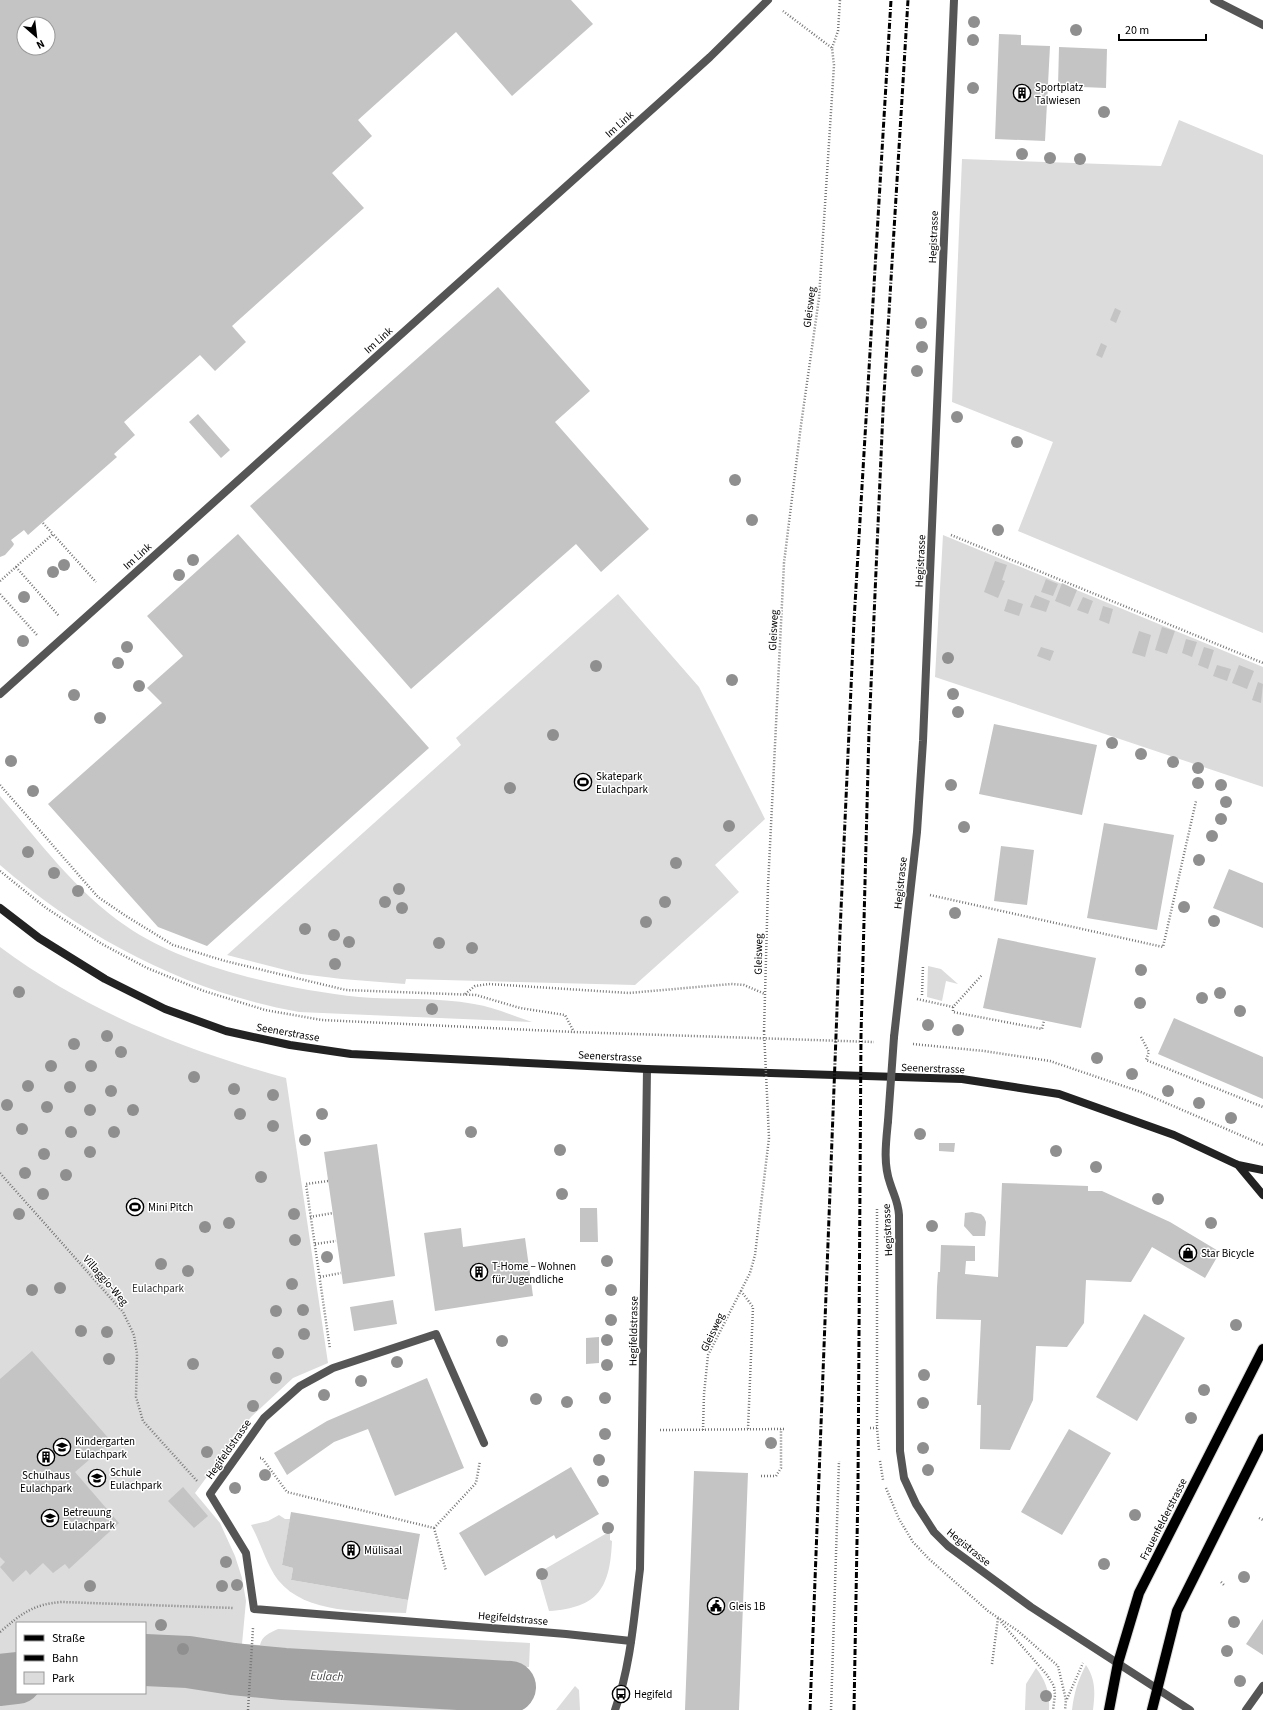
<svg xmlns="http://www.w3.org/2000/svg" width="1263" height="1710" viewBox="0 0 1263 1710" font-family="'Source Sans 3',sans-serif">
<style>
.green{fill:#dcdcdc;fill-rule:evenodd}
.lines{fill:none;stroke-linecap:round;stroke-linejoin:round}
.river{stroke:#a3a3a3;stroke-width:52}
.building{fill:#c4c4c4;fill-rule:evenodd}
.primary-casing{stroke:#dbdbdb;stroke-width:12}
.path{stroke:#777;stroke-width:2.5;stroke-dasharray:1 2;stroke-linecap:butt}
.lane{stroke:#555;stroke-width:8}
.street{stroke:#555;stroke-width:8}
.secondary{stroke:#222;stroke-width:8}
.primary{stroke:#000;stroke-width:10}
.rail{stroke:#000;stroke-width:3;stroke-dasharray:6 2 1 2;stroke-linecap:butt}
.path-bridge{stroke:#777;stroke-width:2.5;stroke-dasharray:1 2;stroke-linecap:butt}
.street-bridge{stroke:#555;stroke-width:8}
.tree{fill:#8f8f8f}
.labels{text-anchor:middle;stroke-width:3;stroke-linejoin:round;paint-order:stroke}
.poi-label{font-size:11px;fill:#000;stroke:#fff;text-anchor:start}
.street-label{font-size:11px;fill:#000;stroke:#fff}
.park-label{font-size:11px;fill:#333;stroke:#fff}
.water-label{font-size:12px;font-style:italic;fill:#444;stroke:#fff}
</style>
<rect width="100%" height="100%" fill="#fff"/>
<path class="green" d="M1179,120L1263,155V633L1018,531L1053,442L952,402L962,159L1161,166Z
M943,535L1263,667V787L935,677Z
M618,594L699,687L765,819L715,865L739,892L635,985L406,979L405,984L342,979L301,974L227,955L461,745L456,738Z
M0,796C39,841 76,892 126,926C186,968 287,989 359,997C397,1000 437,997 474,1004C494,1007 513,1016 532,1022L299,1012C188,992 86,939 0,865Z
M0,947C88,1012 181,1049 286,1078L328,1363L293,1378L251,1417L195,1493L220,1523L235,1556L242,1578L246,1601L242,1644L260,1645C262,1636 269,1633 278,1629L530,1643L529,1667L511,1666L509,1710H0ZM17,1623H145V1693H17Z
M928,966L941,969L958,984L946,981L942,1001L927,997Z
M279,1515L285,1519H290L282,1565L293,1568L291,1580L408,1600L406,1613C365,1611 306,1615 278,1580C266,1564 261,1543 251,1525L268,1521Z
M607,1533H610V1540L612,1541C610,1587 599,1608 549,1611L538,1573Z
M1086,1665C1096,1680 1095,1693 1093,1710H1072C1074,1693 1078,1680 1086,1665Z
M1036,1668C1046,1681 1050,1693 1049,1710H1025L1026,1684Z
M575,1686L579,1690L580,1710H556Z"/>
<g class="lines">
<path class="river" d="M145,1660L188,1662L233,1669L284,1674L510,1687
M0,1680L17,1678"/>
</g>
<path class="building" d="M0,0H571L593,24L512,96L456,32L358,120L372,136L332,173L364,208L232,326L246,342L215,371L200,355L124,422L135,435L114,454L117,457L28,535L24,530L11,540L14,544L13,546L5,555L0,557ZM24,24H48V48H24Z
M999,34L1021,35V45L1050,46L1045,141L995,139Z
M1059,47L1107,49L1106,88L1058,86Z
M498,287L590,391L555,422L649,529L601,572L576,544L411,689L250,506Z
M1115,308L1121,311L1116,323L1110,320Z
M1101,343L1107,346L1102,358L1096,355Z
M198,414L230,450L221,458L189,422Z
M238,534L429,748L207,946L158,927L48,804L162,703L147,688L183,656L147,616Z
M995,561L1007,565L1002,580L1005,581L998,598L984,592Z
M1046,579L1058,584L1053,596L1041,592Z
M1062,583L1077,590L1070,607L1055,601Z
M1035,595L1050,601L1046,612L1030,607Z
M1083,597L1093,601L1088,614L1077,610Z
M1008,599L1023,604L1019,616L1004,611Z
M1103,606L1113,609L1109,624L1099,620Z
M1162,627L1175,631L1167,654L1155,650Z
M1139,631L1151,635L1145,657L1132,653Z
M1186,639L1197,642L1192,657L1182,653Z
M1041,647L1054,651L1050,661L1037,656Z
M1204,647L1214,650L1208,669L1198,665Z
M1217,665L1231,669L1227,681L1213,676Z
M1239,665L1254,671L1247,689L1232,683Z
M1258,682L1263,684L1261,703L1252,700Z
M994,724L1097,745L1082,815L979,794Z
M1104,823L1174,835L1157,930L1087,918Z
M1001,846L1034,850L1027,905L994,901Z
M1229,869L1263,883V928L1213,908Z
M998,938L1096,958L1081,1028L983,1008Z
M1174,1018L1263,1057V1099L1158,1054Z
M939,1143H955L954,1152L939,1151Z
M377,1144L395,1276L343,1284L324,1152Z
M1002,1183L1088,1186V1191H1102L1170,1222L1220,1252L1205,1278L1152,1247L1131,1282L1086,1280L1084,1323L1067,1347L1036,1346L1033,1400L1010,1450L980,1449L981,1405H977L981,1320L936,1319L937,1287L938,1272H940L941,1245L975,1246V1261H966L965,1274L998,1277Z
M580,1208H597L598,1242H580Z
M972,1212L981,1214L984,1217L986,1222L985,1236H973L964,1226L965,1213Z
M461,1228L463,1247L525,1238L533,1296L435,1311L424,1233Z
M393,1300L397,1324L354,1331L350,1307Z
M1144,1314L1185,1338L1137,1421L1096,1397Z
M599,1337V1363L586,1364V1338Z
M32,1351L111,1441L75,1472L119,1523L69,1569L65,1564L53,1573L43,1563L30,1575L26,1570L13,1582L0,1567L5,1562L0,1557V1379Z
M427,1378L464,1468L395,1496L368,1429L334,1442L287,1475L274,1453L327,1421Z
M1069,1429L1111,1453L1062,1535L1021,1512Z
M571,1467L599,1514L556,1539L554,1535L485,1576L459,1533Z
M694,1471L748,1473L739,1710H685Z
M183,1487L208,1516L194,1528L168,1501Z
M291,1512L420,1534L408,1600L291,1580L293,1568L282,1565Z
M1263,1619V1655L1246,1644Z"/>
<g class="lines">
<defs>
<path id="primary" d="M1109,1710L1118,1663L1139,1593L1263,1349
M1152,1710L1177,1611L1263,1439"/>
</defs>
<use href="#primary" class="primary-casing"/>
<path class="path" d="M832,48L838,31L840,0
M43,523L53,534
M951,535L1263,663
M16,567L59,616
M0,581L53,534L96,582
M0,594L37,635
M0,785L98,897L126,916L173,945L225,961L346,990L476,995L520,1008L565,1015L574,1032
M0,871L46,908L102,944L147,968L204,991L265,1010L322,1020L574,1032L874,1042
M930,895L1163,947L1196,801
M465,994L475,986L489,984L629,993L731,984L744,985L765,994
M922,995L923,965
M917,999L953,1007L982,975
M953,1007V1012L1042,1029L1044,1021
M764,1031L768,886L784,563L801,425L819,298L834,65L832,48L783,11
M1141,1037L1149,1052L1146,1060L1263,1107
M913,1044L984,1051L1050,1061L1141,1092L1263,1145
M0,1173L123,1312L134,1335L137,1354L136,1397L143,1421L197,1481
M328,1181L306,1184L330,1349
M877,1209V1428L879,1450
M310,1217L333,1213
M315,1244L336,1241
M320,1277L341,1273
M741,1291L753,1307L748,1429
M870,1428H877
M660,1430L784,1429
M703,1430L704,1394L708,1355L750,1273L755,1255L769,1138L768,1116
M260,1458H262L287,1492L434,1528
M880,1461L883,1480
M761,1476H776L781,1468V1429
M886,1488L899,1519L913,1542L929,1559L988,1611L1018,1631L1058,1666L1066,1700L1065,1710
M1259,1518L1263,1520
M434,1528L476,1483L480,1461
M434,1528L446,1571
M1221,1582L1225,1586
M1001,1622L1047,1675L1054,1686L1055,1695L1053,1710
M0,1632C21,1614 33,1604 62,1602L234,1608
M992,1664L998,1618
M1067,1699L1083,1663
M248,1710L253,1628
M831,1710L839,1461"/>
<path class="lane" d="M1214,0L1263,25
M484,1443L436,1334L333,1368L300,1386L264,1418L210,1494L246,1553L254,1609L566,1634L631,1641"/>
<path class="street" d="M0,694L668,95L710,57L768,0
M894,1037L917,832L923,741L954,0
M888,1121C886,1142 883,1163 890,1183C894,1196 898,1201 899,1215L900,1451L904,1478L916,1504L934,1532L948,1546L1031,1607L1190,1710
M615,1710C631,1665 634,1616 640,1569L647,1069
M1246,1710L1263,1686"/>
<path class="secondary" d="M0,908L39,938L105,979L165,1009L226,1031L290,1045L351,1054L647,1069L962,1079L1059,1094L1174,1135L1238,1165L1263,1170
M1238,1165L1263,1195"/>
<use href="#primary" class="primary"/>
<path class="rail" d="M810,1710L840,932L854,621L891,0
M854,1710L858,1486L861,1035L869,731L883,411L908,0"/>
<path class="path-bridge" d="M764,1031L768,1116"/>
<path class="street-bridge" d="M888,1121L894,1037"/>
</g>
<g class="tree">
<circle cx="974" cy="22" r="6"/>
<circle cx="1076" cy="30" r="6"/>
<circle cx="973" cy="40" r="6"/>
<circle cx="973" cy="88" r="6"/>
<circle cx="1104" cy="112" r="6"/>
<circle cx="1022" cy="154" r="6"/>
<circle cx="1050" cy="158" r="6"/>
<circle cx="1080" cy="159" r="6"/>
<circle cx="921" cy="323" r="6"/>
<circle cx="922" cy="347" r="6"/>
<circle cx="917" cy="371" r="6"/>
<circle cx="957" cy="417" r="6"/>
<circle cx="1017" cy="442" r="6"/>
<circle cx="735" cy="480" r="6"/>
<circle cx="752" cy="520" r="6"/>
<circle cx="998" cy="530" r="6"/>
<circle cx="193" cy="560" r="6"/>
<circle cx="64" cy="565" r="6"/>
<circle cx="53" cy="572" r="6"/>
<circle cx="179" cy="575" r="6"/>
<circle cx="24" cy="597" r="6"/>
<circle cx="23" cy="641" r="6"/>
<circle cx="127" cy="647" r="6"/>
<circle cx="948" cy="658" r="6"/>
<circle cx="118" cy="663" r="6"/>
<circle cx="596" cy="666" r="6"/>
<circle cx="732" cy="680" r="6"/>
<circle cx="139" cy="686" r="6"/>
<circle cx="953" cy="694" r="6"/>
<circle cx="74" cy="695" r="6"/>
<circle cx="958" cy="712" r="6"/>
<circle cx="100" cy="718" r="6"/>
<circle cx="553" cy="735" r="6"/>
<circle cx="1112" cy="743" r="6"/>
<circle cx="1141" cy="754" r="6"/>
<circle cx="11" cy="761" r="6"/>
<circle cx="1173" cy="762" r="6"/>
<circle cx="1198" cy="768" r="6"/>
<circle cx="1198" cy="783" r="6"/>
<circle cx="951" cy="785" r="6"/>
<circle cx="1221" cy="785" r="6"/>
<circle cx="510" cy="788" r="6"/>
<circle cx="33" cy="791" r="6"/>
<circle cx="1226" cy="802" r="6"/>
<circle cx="1221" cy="819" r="6"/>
<circle cx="729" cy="826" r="6"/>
<circle cx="964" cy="827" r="6"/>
<circle cx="1212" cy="836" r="6"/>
<circle cx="28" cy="852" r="6"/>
<circle cx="1199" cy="860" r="6"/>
<circle cx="676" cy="863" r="6"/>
<circle cx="54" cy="873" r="6"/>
<circle cx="399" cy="889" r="6"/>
<circle cx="78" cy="891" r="6"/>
<circle cx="385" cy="902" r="6"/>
<circle cx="665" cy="902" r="6"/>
<circle cx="1184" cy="907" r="6"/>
<circle cx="402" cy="908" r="6"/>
<circle cx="955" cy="913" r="6"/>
<circle cx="1214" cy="921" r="6"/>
<circle cx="646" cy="922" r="6"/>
<circle cx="305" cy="929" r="6"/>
<circle cx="334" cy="935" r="6"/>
<circle cx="349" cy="942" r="6"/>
<circle cx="439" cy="943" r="6"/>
<circle cx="472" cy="948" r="6"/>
<circle cx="335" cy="964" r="6"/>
<circle cx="1141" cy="970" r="6"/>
<circle cx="19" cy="992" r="6"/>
<circle cx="1220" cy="993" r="6"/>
<circle cx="1202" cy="998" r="6"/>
<circle cx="1140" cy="1003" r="6"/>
<circle cx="432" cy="1009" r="6"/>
<circle cx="1240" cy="1011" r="6"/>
<circle cx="928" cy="1025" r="6"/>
<circle cx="958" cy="1030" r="6"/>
<circle cx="107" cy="1036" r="6"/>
<circle cx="74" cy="1044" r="6"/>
<circle cx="121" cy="1052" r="6"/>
<circle cx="1097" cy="1058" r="6"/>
<circle cx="51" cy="1066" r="6"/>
<circle cx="91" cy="1066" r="6"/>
<circle cx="1132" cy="1074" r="6"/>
<circle cx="194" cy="1077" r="6"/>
<circle cx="28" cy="1086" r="6"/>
<circle cx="70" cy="1087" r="6"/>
<circle cx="234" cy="1089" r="6"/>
<circle cx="111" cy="1091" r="6"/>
<circle cx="1168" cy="1091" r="6"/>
<circle cx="273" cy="1095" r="6"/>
<circle cx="1199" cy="1103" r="6"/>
<circle cx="7" cy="1105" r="6"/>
<circle cx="47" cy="1107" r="6"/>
<circle cx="90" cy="1110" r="6"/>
<circle cx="133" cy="1110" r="6"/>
<circle cx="240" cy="1114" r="6"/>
<circle cx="322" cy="1114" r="6"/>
<circle cx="1231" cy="1118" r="6"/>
<circle cx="273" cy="1126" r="6"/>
<circle cx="22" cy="1129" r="6"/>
<circle cx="71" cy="1132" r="6"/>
<circle cx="114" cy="1132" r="6"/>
<circle cx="471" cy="1132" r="6"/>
<circle cx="920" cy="1134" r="6"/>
<circle cx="305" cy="1140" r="6"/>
<circle cx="560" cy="1150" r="6"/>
<circle cx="1056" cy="1151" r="6"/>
<circle cx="90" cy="1152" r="6"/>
<circle cx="44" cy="1154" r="6"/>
<circle cx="1096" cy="1167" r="6"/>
<circle cx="25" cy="1173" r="6"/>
<circle cx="66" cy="1175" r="6"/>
<circle cx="261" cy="1177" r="6"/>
<circle cx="43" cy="1194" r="6"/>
<circle cx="562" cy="1194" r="6"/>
<circle cx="1158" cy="1199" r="6"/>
<circle cx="19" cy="1214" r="6"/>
<circle cx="294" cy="1214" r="6"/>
<circle cx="229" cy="1223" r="6"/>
<circle cx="1211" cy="1223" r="6"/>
<circle cx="932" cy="1226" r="6"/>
<circle cx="205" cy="1227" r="6"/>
<circle cx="295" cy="1240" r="6"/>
<circle cx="327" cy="1257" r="6"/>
<circle cx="607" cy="1261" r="6"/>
<circle cx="161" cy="1264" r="6"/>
<circle cx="188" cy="1271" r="6"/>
<circle cx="292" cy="1284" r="6"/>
<circle cx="60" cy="1288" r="6"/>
<circle cx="32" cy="1290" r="6"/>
<circle cx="611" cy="1290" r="6"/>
<circle cx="303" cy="1310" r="6"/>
<circle cx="276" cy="1311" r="6"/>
<circle cx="611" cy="1320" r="6"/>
<circle cx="1236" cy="1325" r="6"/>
<circle cx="81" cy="1331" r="6"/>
<circle cx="107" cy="1332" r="6"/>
<circle cx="304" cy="1334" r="6"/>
<circle cx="607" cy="1340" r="6"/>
<circle cx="502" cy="1341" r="6"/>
<circle cx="278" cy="1353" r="6"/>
<circle cx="109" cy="1359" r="6"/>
<circle cx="397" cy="1362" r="6"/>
<circle cx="193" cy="1364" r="6"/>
<circle cx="607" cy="1365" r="6"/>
<circle cx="924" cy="1375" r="6"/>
<circle cx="276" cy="1378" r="6"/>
<circle cx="361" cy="1381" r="6"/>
<circle cx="1204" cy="1390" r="6"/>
<circle cx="324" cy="1395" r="6"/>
<circle cx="605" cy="1398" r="6"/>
<circle cx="536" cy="1399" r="6"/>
<circle cx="567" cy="1402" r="6"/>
<circle cx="923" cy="1403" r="6"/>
<circle cx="253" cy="1406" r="6"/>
<circle cx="1191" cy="1418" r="6"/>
<circle cx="605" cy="1434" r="6"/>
<circle cx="771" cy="1443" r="6"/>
<circle cx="923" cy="1448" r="6"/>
<circle cx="207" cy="1452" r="6"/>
<circle cx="599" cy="1460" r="6"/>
<circle cx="928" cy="1470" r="6"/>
<circle cx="265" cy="1475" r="6"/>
<circle cx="603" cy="1481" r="6"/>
<circle cx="235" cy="1488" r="6"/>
<circle cx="1135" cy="1515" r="6"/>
<circle cx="608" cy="1528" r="6"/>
<circle cx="226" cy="1562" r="6"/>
<circle cx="1104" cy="1564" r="6"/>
<circle cx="542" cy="1574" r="6"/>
<circle cx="1244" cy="1577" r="6"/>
<circle cx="237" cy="1585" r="6"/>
<circle cx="90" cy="1586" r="6"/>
<circle cx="222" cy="1586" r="6"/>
<circle cx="1234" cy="1622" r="6"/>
<circle cx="161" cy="1625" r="6"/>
<circle cx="183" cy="1649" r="6"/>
<circle cx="1227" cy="1651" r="6"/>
<circle cx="1240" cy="1681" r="6"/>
<circle cx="1046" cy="1696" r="6"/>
</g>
<defs>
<symbol id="building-ring" viewBox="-11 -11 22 22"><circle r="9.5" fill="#fff" stroke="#000" stroke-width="1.5"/><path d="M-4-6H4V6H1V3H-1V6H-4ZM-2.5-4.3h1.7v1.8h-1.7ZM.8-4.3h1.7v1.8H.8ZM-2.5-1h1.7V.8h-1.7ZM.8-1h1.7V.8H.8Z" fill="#000"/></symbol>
<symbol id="stadium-ring" viewBox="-11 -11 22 22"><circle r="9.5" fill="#fff" stroke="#000" stroke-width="1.5"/><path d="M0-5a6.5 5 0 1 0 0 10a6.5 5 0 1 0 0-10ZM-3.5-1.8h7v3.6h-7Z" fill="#000"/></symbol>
<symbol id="shop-ring" viewBox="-11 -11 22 22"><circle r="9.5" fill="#fff" stroke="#000" stroke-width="1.5"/><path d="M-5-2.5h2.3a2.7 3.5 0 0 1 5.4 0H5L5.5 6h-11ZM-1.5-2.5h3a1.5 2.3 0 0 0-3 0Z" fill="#000"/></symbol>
<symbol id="school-ring" viewBox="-11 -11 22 22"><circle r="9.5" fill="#fff" stroke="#000" stroke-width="1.5"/><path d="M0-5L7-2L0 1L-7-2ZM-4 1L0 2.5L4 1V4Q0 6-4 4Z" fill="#000"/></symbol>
<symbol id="civic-ring" viewBox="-11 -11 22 22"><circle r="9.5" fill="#fff" stroke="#000" stroke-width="1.5"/><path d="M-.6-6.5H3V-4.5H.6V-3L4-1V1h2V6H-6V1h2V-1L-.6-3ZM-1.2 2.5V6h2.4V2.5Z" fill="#000"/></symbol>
<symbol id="bus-ring" viewBox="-11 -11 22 22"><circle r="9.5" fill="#fff" stroke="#000" stroke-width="1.5"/><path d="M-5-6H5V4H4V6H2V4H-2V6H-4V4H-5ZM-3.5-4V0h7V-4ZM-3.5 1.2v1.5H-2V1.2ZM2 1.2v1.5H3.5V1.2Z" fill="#000"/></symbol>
</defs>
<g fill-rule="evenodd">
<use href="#building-ring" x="1012" y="83" width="20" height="20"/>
<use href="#stadium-ring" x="573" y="772" width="20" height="20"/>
<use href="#stadium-ring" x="125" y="1197" width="20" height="20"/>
<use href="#shop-ring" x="1178" y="1243" width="20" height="20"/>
<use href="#building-ring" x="469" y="1262" width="20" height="20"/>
<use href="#school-ring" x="52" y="1437" width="20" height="20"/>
<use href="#building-ring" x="36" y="1447" width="20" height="20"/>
<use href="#school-ring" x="87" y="1468" width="20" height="20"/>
<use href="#school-ring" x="40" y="1508" width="20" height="20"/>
<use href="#building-ring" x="341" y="1540" width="20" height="20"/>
<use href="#civic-ring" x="706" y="1596" width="20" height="20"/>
<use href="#bus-ring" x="611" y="1684" width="20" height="20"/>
</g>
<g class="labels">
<g class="poi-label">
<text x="1035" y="91">Sportplatz<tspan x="1035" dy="13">Talwiesen</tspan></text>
<text x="596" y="780">Skatepark<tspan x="596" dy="13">Eulachpark</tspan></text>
<text x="148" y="1211">Mini Pitch</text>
<text x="1201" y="1257">Star Bicycle</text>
<text x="492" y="1270">T-Home – Wohnen<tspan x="492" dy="13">für Jugendliche</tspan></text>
<text x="75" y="1445">Kindergarten<tspan x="75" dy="13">Eulachpark</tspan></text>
<text x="110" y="1476">Schule<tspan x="110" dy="13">Eulachpark</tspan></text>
<text x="46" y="1479" text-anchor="middle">Schulhaus<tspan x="46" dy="13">Eulachpark</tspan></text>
<text x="63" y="1516">Betreuung<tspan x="63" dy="13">Eulachpark</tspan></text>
<text x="364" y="1554">Mülisaal</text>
<text x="729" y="1610">Gleis 1B</text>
<text x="634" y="1698">Hegifeld</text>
</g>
<g class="street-label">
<text transform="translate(619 124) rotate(-42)" y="4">Im Link</text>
<text transform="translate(933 237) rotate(-88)" y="4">Hegistrasse</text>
<text transform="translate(809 307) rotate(-83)" y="4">Gleisweg</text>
<text transform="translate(378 340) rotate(-42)" y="4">Im Link</text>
<text transform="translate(137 556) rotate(-42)" y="4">Im Link</text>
<text transform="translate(920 561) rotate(-87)" y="4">Hegistrasse</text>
<text transform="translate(773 630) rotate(-87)" y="4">Gleisweg</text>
<text transform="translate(900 883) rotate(-84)" y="4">Hegistrasse</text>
<text transform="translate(758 954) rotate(-89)" y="4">Gleisweg</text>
<text transform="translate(288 1032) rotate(10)" y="4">Seenerstrasse</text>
<text transform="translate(610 1056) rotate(3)" y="4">Seenerstrasse</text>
<text transform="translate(933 1068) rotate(2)" y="4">Seenerstrasse</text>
<text transform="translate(887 1230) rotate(-93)" y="4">Hegistrasse</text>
<text transform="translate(106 1280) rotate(49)" y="4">Villaggio-Weg</text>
<text transform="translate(633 1331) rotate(-89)" y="4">Hegifeldstrasse</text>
<text transform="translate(712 1332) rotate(-65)" y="4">Gleisweg</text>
<text transform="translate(228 1449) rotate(-55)" y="4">Hegifeldstrasse</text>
<text transform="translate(1163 1519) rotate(-63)" y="4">Frauenfelderstrasse</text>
<text transform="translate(969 1547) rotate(39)" y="4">Hegistrasse</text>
<text transform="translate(513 1618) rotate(5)" y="4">Hegifeldstrasse</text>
</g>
<g class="park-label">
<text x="158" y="1292">Eulachpark</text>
</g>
<g class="water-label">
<text transform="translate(327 1676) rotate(3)" y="4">Eulach</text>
</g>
</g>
<rect x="16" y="1622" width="130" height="72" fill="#ffffff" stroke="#999999"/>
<rect x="24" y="1635" width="20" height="6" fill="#000000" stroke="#999999"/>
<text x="52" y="1642" font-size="12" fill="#000000">Straße</text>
<rect x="24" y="1655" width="20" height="6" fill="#000000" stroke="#999999"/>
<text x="52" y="1662" font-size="12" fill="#000000">Bahn</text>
<rect x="24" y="1672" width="20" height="12" fill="#dcdcdc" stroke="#999999"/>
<text x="52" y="1682" font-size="12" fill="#000000">Park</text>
<g transform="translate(36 36) rotate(152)"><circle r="19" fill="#ffffff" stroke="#999999"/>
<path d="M0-3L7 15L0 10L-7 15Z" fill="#000000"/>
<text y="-6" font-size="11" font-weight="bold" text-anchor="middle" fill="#000000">N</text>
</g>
<path d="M1119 34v6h87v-6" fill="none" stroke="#000000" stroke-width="2"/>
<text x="1125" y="34" font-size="12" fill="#000000" stroke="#ffffff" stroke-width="3" paint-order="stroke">20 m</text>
</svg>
